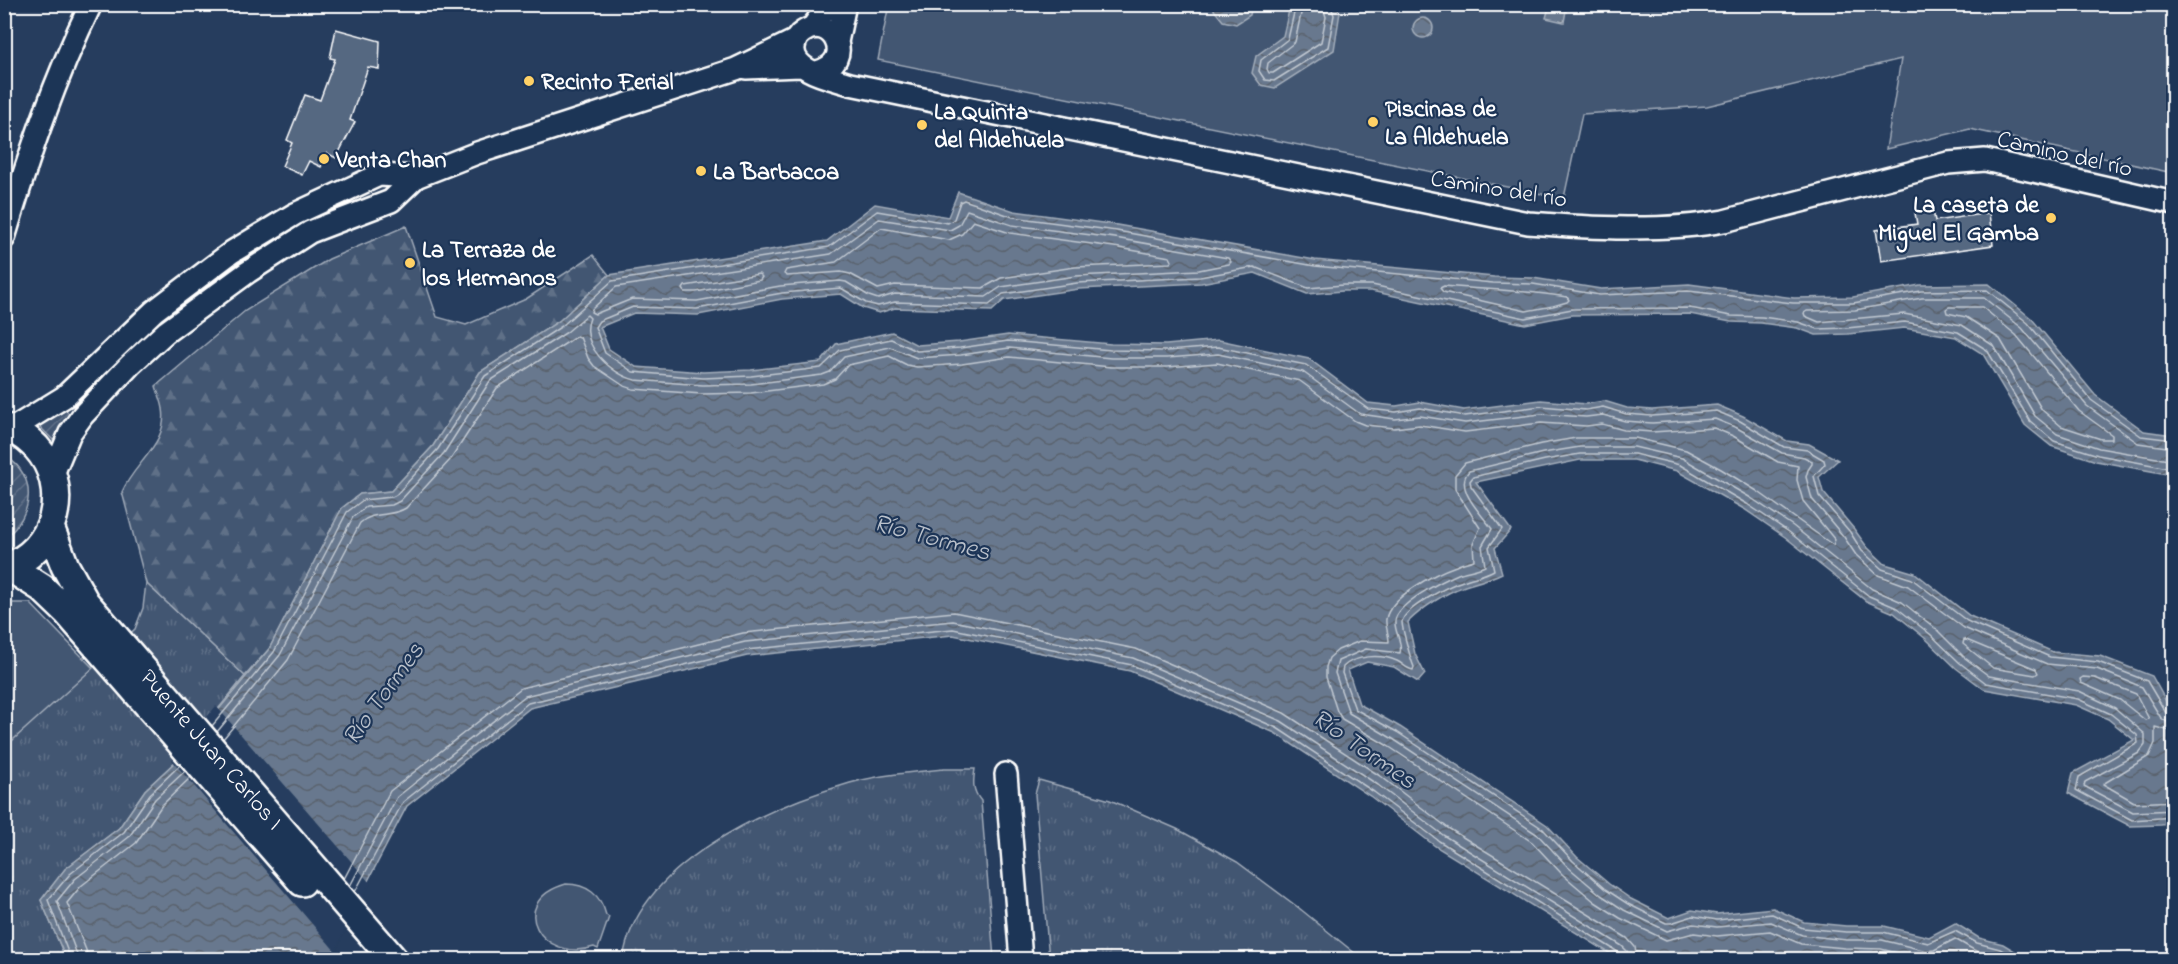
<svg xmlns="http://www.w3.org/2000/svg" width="2178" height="964" viewBox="0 0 2178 964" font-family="'Indie Flower',sans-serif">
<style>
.grass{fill:url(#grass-tufts);stroke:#a0aab8;stroke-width:1.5}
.forest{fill:url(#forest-firs);stroke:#a0aab8;stroke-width:1.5}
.park{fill:#425672;stroke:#a0aab8;stroke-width:1.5}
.garden{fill:url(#garden-furrows);stroke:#a0aab8;stroke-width:1.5}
.water{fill:url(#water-waves);stroke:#a4aebb;stroke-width:1.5}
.pier{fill:#263d5e}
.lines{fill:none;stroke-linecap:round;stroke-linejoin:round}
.shore{stroke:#c2c9d2;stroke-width:1.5}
.building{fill:#556781;stroke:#fff;stroke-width:1.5}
.minor-casing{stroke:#fff;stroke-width:26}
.major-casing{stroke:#fff;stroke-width:32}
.minor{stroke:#1d3557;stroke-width:21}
.major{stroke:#1d3557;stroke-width:27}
.poi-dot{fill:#ffd166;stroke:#1d3557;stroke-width:2}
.labels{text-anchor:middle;stroke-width:4.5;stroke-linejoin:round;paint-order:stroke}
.poi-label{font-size:24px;font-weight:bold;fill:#fff;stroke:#1d3557;text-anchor:start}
.street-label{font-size:24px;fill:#fff;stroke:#1d3557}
.water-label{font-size:26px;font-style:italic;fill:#bbc2cc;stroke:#1d3557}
</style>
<defs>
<pattern id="grass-tufts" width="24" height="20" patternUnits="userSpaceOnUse" patternTransform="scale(1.5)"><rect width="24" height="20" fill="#425672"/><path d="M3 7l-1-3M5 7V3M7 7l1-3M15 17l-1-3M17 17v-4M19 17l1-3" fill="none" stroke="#5e6f87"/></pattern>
<pattern id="forest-firs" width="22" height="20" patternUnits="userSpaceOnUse" patternTransform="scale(1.5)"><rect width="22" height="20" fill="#425672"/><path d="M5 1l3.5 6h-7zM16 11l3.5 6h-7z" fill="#5e6f87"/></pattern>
<pattern id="garden-furrows" width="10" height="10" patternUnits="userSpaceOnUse" patternTransform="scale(1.5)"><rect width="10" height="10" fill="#425672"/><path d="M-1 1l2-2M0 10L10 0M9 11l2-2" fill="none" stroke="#5e6f87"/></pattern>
<pattern id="water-waves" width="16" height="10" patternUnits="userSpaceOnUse" patternTransform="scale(1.5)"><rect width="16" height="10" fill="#67788e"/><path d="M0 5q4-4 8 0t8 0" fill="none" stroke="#5a626d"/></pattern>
</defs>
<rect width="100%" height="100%" fill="#263d5e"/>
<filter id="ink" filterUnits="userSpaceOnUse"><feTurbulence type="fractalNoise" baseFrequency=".0167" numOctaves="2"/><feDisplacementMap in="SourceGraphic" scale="12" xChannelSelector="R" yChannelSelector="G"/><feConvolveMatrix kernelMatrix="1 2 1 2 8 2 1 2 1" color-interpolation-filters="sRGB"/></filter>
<g filter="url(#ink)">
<path class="grass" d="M146,583L245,676L175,762L145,790L119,828L65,869L41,900L66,959H5L4,747L135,629L143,608Z
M944,769H975C973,782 972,790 981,801L994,959H623C637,864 767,807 850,783C880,775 913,772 944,769Z
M1039,780L1110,800L1177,829L1237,862L1299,908L1362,959H1049L1035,794Z"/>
<path class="forest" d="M406,226L437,317L466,325L526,299L593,255L609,275L559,321L480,372L433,446L391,491L360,494L342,508L269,649L245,676L146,583L122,492C134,463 169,443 163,409C162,401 158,393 156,386L245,311L329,259Z"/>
<path class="park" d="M889,4L2173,5V173L1970,129L1886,149L1901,59L1707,106L1582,114L1564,198L1557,197L878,60Z
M12,603H30L93,668L5,747L4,608Z
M566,884C587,884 601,895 606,915L609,917L598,949L594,947C542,964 504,902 566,884Z"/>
<path class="garden" d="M66,410L71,416L59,429L54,441L38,425Z
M5,456C39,476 33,516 5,538Z"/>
<path class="water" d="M1215,5V4L1252,5L1250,15L1236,24L1223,21L1214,10Z
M1292,5H1334L1340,12L1334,50L1275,88L1261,85L1252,73L1256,56L1283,36L1290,6Z
M1546,5H1567L1564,22L1546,18L1549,7Z
M1413 28a10 10 0 1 1 20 0a10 10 0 1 1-20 0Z
M958,192L1014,211L1117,225L1315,260L1494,277L1533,278L1601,289L1689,284L1794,298L1853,297L1920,285L1989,284L2032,319L2095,395L2144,431L2173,435V475L2096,461L2051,446L2025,425L1983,354L1956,337L1904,328L1848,334L1816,335L1797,328L1761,323L1731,322L1690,314L1572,315L1525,324L1371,291H1343L1307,294L1255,273L1201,283L1079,289L1004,300L992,311L895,308L879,313L863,308L841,294L782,299L698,315L634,313L600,327L609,349L636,367L703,372L751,370L821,362L836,344L892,332L917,345L959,342L1008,335L1111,344L1166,345L1219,340L1309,359L1368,403L1396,406L1420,402L1464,410L1541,400L1586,404L1604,401L1627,408L1652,410L1717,405L1743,416L1787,441L1809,444L1838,460L1819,477L1823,492L1854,529L1867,547L1885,564L1915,573L1970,616L2053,652L2100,656L2152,676L2173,714V823L2161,825L2130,826L2068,793L2073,773L2134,740L2108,719L2076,705L1984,689L1956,668L1926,639L1894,613L1866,601L1785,537L1744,509L1677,471L1634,460H1580L1476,482L1511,530L1495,548L1502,573C1490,579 1478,582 1465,586C1445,593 1423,607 1408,622L1415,654L1425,674L1418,682L1394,667L1367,662L1348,670L1359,704L1400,727L1547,825L1577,857L1609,884L1631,899L1669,918L1692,910L1717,914L1773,908L1804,922L1846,926H1884L1929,937L1955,923L1979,938L2003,944L2028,959H1619L1435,846L1370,796L1275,733L1130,671L953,635L747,656L530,708L407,806L336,942L332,959H66L41,900L65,869L119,828L145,790L175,762L269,649L342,508L360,494L391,491L433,446L480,372L559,321L609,275L827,241L875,204L948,217Z"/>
<path class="pier" d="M216,706L370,883L339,943L336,952L172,760Z"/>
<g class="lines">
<path class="shore" d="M1296,4L1288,39L1261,60L1259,71L1265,80L1274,81L1328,47L1334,15L1330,4
M1303,4L1295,42L1268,63L1267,69L1269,73H1273L1321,42L1326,17L1322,4
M967,210L1012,225L1115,238L1228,258L1231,262L1229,264L1199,270L1076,276L1001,287L986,297L895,294L878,299L869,296L846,282L840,281L780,286L697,301L632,299L595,314L591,312L592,309L616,287L831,254L879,219L950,230L959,225Z
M973,221L1010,233L1114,247L1170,257L1172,261L1170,263L1075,267L1001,278L983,288L895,285L878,289L850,274L841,272L787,276L784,274L786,270L836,262L881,228L949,240L962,234Z
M759,274L762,277L760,280L696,292H685L683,289L685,286Z
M1444,286C1485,290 1526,290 1567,297L1569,300L1567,302L1553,306L1526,311L1443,292L1440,288Z
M1949,307H1982L2016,335L2079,411L2112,435V439H2101L2061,426L2042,410L2000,339L1966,317L1947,313L1946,309Z
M2174,448L2138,443L2087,406L2022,328L1984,298H1922L1855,310L1807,311L1804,313L1805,316L1819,322L1904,314L1962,325L1994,346L2035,416L2057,434L2099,448L2174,461
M2174,469L2098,455L2054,441L2030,421L1987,350L1958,332L1905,322L1847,328L1818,329L1798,322L1762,317L1731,316L1690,308L1572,309L1525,318L1372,285H1343L1308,288L1254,267L1200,277L1077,283L1003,294L989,305L895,302L878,306L866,303L841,288L782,293L697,309L633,307L599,321L595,327L605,353L633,372L703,378L751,376L821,368L840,350L891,339L917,351L960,348L1008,341L1111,350L1167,351L1218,347L1306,365L1368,409L1396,412L1420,408L1465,416L1541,406L1586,410L1603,407L1626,414L1652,416L1716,411L1740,421L1784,447L1807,450L1824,460L1825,464L1814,476L1819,496L1850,532L1862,551L1882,569L1912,579L1967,621L2050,657L2098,662L2147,681L2166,713L2174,715
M1964,639L2036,669L2038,673L2035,675L1993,668L1963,644Z
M2083,677L2095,678L2136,694L2149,719L2145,720L2120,700L2081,683L2080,679Z
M212,726L274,652L347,512L363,500L392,497L396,495L438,449L485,376L562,326L612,281L829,247L877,211L948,223L954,219L960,202L964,200L1013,217L1117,231L1315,266L1493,283L1533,284L1600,295L1688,291L1793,303H1853L1921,291L1987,290L2028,323L2091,400L2141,436L2174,440
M217,732L280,655L353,517L366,507L392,505L400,501L444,453L490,381L567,332L587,315L590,318C579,345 611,374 635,380L703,385L751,384L822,375L830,372L844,357L890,347L917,358L961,355L1009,348L1111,358H1167L1218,354L1303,372L1360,414L1395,419L1420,416L1465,423L1541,414L1586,417L1603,415L1625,421L1652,423L1715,419L1737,428L1782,453L1804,457L1812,461V464L1808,470L1806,477L1812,499L1844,537L1856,555L1878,575L1908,586L1964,628L2047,664L2097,669L2142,687L2161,718L2167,722L2174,723
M2174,732L2155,727V743L2149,756L2103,784L2136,803L2174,801
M223,739L288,660L360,523C375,510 390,518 406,508L451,459L497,388L577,336L580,337L588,358L594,366L624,386L633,389L702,394L751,393L823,384L835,379L848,365L889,356L907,365L917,367L962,364L1009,357L1111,367H1167L1217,363L1300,381L1355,421L1365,425L1394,428L1420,425L1465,432L1541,423L1586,426L1602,424L1624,430L1652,432L1714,428L1733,436L1778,462L1798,466L1797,480L1803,501L1835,540L1833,545L1757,491L1721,469L1686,450L1635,438H1576L1541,444L1465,463L1455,475V489L1480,528L1473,544L1474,560C1468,562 1462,563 1456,566C1436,573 1390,596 1386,619C1385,627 1389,634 1389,642L1360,641L1338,650L1329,658L1326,667V677L1337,711L1342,719L1388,746L1532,842L1562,874L1595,902L1620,918L1666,940L1694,933L1717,936L1770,931L1801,944L1845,948L1881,949L1924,960
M344,879L390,791L521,688L743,633L954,612L1136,649L1284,713L1383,778L1448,828L1627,938L1635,947L1637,960
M350,886L397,797L525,696L745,642L953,621L1133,658L1281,721L1378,785L1443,835L1622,946L1627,951L1628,960
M355,892L403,802L528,703L746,650L953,629L1132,665L1277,728L1374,792L1439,841L1618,952L1621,960
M71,960L48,900L70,874L124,832L150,794L180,765
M79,960L57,901L75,879L129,837L155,799L185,771
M88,960L86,950L67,903L81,886L136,843L162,805L191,777
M2002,960L1974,950L1955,939L1934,950L1927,951L1882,940H1846L1802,935L1771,922L1717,927L1693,924L1667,931L1624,910L1601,895L1568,867L1538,835L1393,739L1349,713L1335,673L1338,661L1366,649L1400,653C1403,642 1394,632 1395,621C1397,603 1442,581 1458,574C1467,571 1476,570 1485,566L1482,546L1492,529C1482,514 1453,488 1469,471L1543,453L1580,447H1634L1682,458L1751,498L1793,526L1872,589L1902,602L1935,628L1965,658L1989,676L2079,691L2115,708L2145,734V745L2139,753L2085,782L2084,786L2133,812L2174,810
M2017,960L2000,949L1977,943L1955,931L1928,943L1883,932H1846L1803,928L1772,914L1717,920L1693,916L1671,923H1666L1628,904L1605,889L1573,861L1543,829L1397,732L1355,709L1342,673L1343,667C1355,655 1381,654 1397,661C1403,664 1407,669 1413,670L1414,667C1411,660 1402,629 1402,622C1404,608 1450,585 1463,581C1473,577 1484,576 1494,570L1489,547L1502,529L1471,486L1470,481L1473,477L1545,460L1580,454H1634L1680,465L1747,504L1789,532L1869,596L1897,608L1930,634L1960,663L1986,683L2078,699L2111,714L2137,735L2138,743L2079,777L2076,790L2132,820L2174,817"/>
</g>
<path class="building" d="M336,29L380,41L379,69L368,67L350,120L355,122L336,158L327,153L321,167L309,161L302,175L282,166L292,143L287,140L305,95L320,100L335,59L330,58Z
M1933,211L1935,221L1989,213L1993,245L1881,261L1876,230L1917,224L1915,213Z"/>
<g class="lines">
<defs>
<path id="minor" d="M812,28L829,4
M837,42L845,4
M746,68L801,66
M817,72C859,61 830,12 803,32C798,35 795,41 794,47C791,72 832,78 850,84L1528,223C1591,228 1662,232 1724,221L1948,163L1985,160L2174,203
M4,238C28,158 54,80 91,4
M12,429L64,397L154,311L232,252L295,214L379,175L416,177
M53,474L70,433L83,415L130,365L166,332L248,272L310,232L391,201L416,177L477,153L736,69L796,40
M1006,774L1021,960"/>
<path id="major" d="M4,428C16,429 28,439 36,447C72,486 57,552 4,568
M50,527L65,566L85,602L394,960
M9,567L42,588L67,612L302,882"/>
</defs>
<use href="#minor" class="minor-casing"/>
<use href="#major" class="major-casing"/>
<use href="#minor" class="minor"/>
<use href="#major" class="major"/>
</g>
</g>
<g class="poi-dot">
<circle cx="529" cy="81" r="6"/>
<circle cx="1373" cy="122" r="6"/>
<circle cx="922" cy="125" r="6"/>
<circle cx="324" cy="159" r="6"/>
<circle cx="701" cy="171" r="6"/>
<circle cx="2051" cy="218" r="6"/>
<circle cx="410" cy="263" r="6"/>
</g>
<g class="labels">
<g class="poi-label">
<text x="541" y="89">Recinto Ferial</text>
<text x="1385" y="116">Piscinas de<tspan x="1385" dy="28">La Aldehuela</tspan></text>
<text x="934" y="119">La Quinta<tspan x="934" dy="28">del Aldehuela</tspan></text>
<text x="336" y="167">Venta Chan</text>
<text x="713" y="179">La Barbacoa</text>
<text x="2039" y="212" text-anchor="end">La caseta de<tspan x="2039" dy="28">Miguel El Gamba</tspan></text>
<text x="422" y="257">La Terraza de<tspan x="422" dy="28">los Hermanos</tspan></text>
</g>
<g class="street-label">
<text transform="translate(2065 153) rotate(13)" y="8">Camino del río</text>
<text transform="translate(1499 188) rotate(9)" y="8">Camino del río</text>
<text transform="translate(212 749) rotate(49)" y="8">Puente Juan Carlos I</text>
</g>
<g class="water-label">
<text transform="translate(932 536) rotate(15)" y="9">Río Tormes</text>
<text transform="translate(382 693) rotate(-54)" y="9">Río Tormes</text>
<text transform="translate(1365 748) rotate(35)" y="9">Río Tormes</text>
</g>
</g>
<rect width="2178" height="964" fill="none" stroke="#1d3557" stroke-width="24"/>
<rect x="12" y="12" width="2154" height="940" fill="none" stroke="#fff" stroke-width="2" filter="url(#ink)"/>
</svg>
